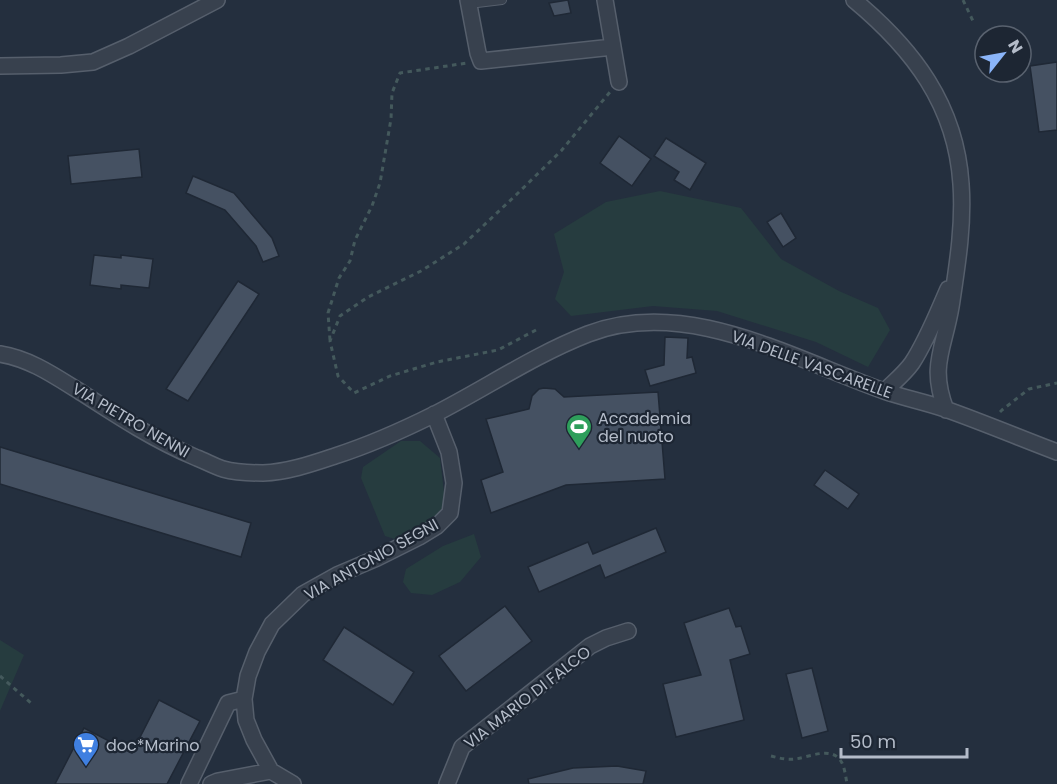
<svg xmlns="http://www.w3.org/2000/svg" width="1057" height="784" viewBox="0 0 1057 784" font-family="Poppins,sans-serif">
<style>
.green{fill:#263c3f}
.building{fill:#455162;stroke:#1f2835;stroke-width:1.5}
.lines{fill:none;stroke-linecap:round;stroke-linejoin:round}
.service-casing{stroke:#565f6c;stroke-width:10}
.minor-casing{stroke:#565f6c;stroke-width:18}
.path{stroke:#44595c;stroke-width:3;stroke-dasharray:4.5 4.5;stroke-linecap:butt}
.service{stroke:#38414e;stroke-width:8}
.minor{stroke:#38414e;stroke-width:15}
.labels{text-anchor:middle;stroke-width:4.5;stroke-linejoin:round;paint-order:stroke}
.street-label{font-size:16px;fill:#b4bcc9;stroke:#1d2633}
.poi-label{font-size:16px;fill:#b4bcc9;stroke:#1d2633;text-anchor:start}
</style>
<rect width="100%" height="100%" fill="#242f3e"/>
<path class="green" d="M660,191L741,208L781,259L839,291L878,308L890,330L868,367L816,342L717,311L653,306L571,316L555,299L564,272L554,234L606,202Z
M401,441H420L440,458L445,501L439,515L421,530L398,540L385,536L361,478L363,467Z
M474,534L481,557L460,582L432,595L411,593L403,582L406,569L443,546Z
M0,640L24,655L0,711Z"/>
<path class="building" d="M568,0L571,13L554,16L549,3Z
M1057,62V130L1039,132L1030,66Z
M619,136L651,159L632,186L600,163Z
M666,138L706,163L690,190L674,180L679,172L654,156Z
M139,149L142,177L71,184L68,156Z
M193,176L234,193L272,238L279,256L263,262L256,246L225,210L186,193Z
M781,213L796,238L783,247L767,222Z
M94,255L121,258V255L153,259L149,288L121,285V289L90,285Z
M238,281L259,294L188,401L166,389Z
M665,337L688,338L687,358L692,357L696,373L650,386L645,370L664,365Z
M544,388L555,389L564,397L658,392L665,479L566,485L491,513L481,480L503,472L486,419L529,409L532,396L539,389Z
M0,447L251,523L241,557L0,484Z
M825,470L859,494L848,509L814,485Z
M656,528L666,552L605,578L600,565L539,592L528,567L588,542L593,554Z
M505,606L532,641L466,691L439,656Z
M729,608L736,627L741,626L750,654L730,660L744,720L676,737L663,684L701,675L684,623Z
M344,627L414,672L393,705L323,660Z
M812,668L828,731L802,738L786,674Z
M159,700L200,721L167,784H55L84,728L132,753Z
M617,766L646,771L643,784H529L528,779L573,768Z"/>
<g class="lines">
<defs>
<path id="service" d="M469,4L502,0"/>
<path id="minor" d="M468,0L478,53L481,61L613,47
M605,0L619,82
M854,0C913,49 956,105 961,184C964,225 957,267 951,307C944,349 929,366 946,410
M0,66L61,65L93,62L129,46L217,0
M0,354C31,359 56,377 82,393C119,417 156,441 197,458C205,461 214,466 223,469C234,472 251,473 263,473C288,472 311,464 335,456C369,445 403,430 435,414C486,388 534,355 588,334C686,296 793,359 884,391C904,398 925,402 945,409C982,422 1020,438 1057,452
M885,391C894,382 905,373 912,363C927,340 937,314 948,289
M189,784L228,703L244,699
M211,784L218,781L271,771
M293,784L271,771L254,740L246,720L244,699L248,676L257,652L272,624L303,594L337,575L377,558L419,537L437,526L450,513L454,483L449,452L434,414
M447,784L462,747L590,646L606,638L628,631"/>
</defs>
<use href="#service" class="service-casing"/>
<use href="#minor" class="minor-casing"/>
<path class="path" d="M963,0L973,21
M536,330L498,350L437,362L390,376L354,393L338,376L330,341L340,316L368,297L421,271L464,244L517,194L561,151L610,92
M330,340L328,313L339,278L350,261L355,240L372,206L380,183L391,119L392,93L400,73L467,63
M1000,412L1002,410L1029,389L1057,383
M0,676L32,704
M771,756C779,758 786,760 795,759C811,757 834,744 843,765C845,771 846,778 847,784"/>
<use href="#service" class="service"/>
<use href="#minor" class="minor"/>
</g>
<defs>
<symbol id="stadium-pin" viewBox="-11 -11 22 30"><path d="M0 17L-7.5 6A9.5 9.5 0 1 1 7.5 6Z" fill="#2e9e5b" stroke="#1d2633"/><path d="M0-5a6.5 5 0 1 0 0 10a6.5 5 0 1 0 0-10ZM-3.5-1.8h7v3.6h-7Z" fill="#fff"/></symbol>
<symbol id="supermarket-pin" viewBox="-11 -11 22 30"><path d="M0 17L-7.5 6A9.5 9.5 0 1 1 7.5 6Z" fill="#3f7fe0" stroke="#1d2633"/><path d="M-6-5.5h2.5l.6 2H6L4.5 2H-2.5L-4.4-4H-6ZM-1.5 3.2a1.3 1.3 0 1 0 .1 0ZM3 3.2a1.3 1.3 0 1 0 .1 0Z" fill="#fff"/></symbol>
</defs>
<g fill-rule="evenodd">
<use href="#stadium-pin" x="564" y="412" width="30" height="40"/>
<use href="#supermarket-pin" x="71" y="730" width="30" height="40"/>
</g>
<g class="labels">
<g class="street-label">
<text transform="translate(812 364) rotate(20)" y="6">VIA DELLE VASCARELLE</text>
<text transform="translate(131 420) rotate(30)" y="6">VIA PIETRO NENNI</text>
<text transform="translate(371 559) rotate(-29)" y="6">VIA ANTONIO SEGNI</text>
<text transform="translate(527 697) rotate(-38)" y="6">VIA MARIO DI FALCO</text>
</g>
<g class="poi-label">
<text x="598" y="424">Accademia<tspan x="598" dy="18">del nuoto</tspan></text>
<text x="106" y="751">doc*Marino</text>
</g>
</g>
<g transform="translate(1003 54) rotate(59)"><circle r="28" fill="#1d2633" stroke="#59626f" stroke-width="1.5"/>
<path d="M0-4.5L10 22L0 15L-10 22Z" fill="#8ab4f8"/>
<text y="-9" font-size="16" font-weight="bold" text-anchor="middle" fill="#b4bcc9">N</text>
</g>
<path d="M841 748v9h126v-9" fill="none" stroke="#b4bcc9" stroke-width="3"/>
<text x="850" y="748" font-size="18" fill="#b4bcc9" stroke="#1d2633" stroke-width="4.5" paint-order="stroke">50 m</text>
</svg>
